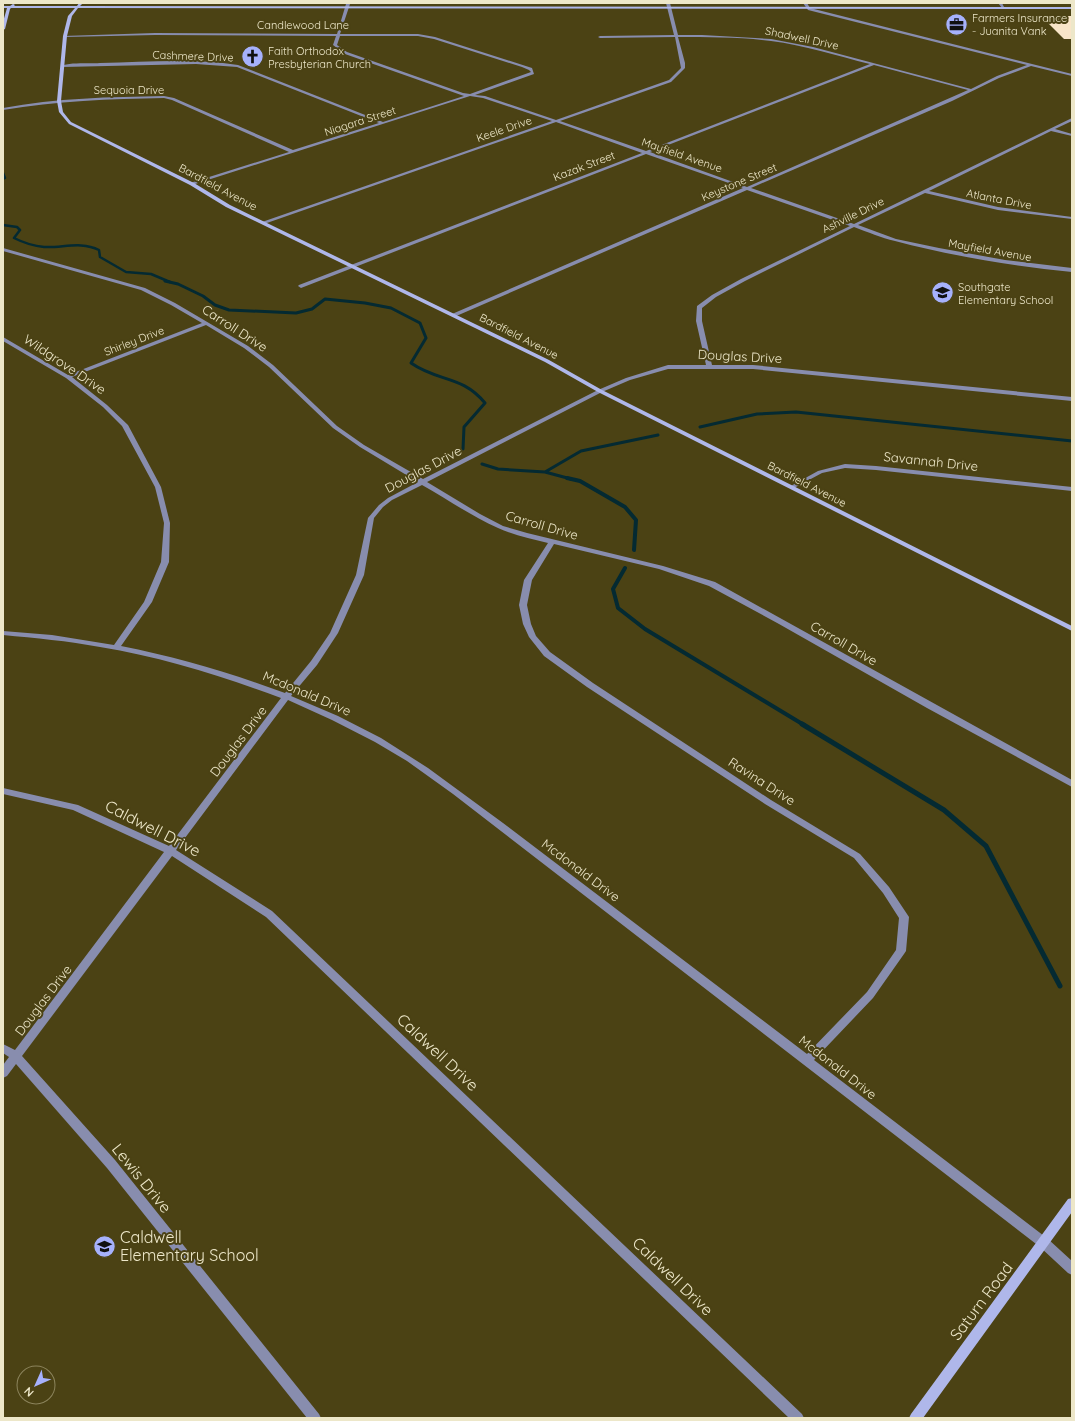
<svg xmlns="http://www.w3.org/2000/svg" width="1075" height="1421" viewBox="0 0 1075 1421" font-family="Quicksand,sans-serif">
<style>
.lines{fill:none;stroke-linecap:round;stroke-linejoin:round}
.stream-far3{stroke:#042a32;stroke-width:2.5}
.stream-far2{stroke:#042a32;stroke-width:3}
.stream-far1{stroke:#042a32;stroke-width:4}
.stream{stroke:#042a32;stroke-width:5}
.building{fill:#f8e5c8}
.street{fill:#888dae;fill-rule:evenodd}
.secondary{fill:#afb7ea;fill-rule:evenodd}
.labels{text-anchor:middle;stroke-width:4;stroke-linejoin:round;paint-order:stroke}
.far-poi-label{font-size:11px;fill:#ede7c9;stroke:#4b4214;text-anchor:start}
.far-street-label{font-size:11px;fill:#ede7c9;stroke:#4b4214}
.street-label{font-size:13px;fill:#ede7c9;stroke:#4b4214}
.near-street-label{font-size:16px;fill:#ede7c9;stroke:#4b4214}
.near-poi-label{font-size:16px;fill:#ede7c9;stroke:#4b4214;text-anchor:start}
</style>
<rect width="100%" height="100%" fill="#4b4214"/>
<g class="lines">
<path class="stream-far3" d="M3,173L5,178L3,179
M3,225L17,227L20,230L14,238C24,243 33,246 44,247C63,248 81,241 99,250L100,257L126,272L151,274L170,282"/>
<path class="stream-far2" d="M165,281L178,284L203,296L215,305L229,310L296,313L312,309L325,299L365,303L391,308L420,323L426,338L411,363C438,382 462,375 485,403L464,427L463,449
M700,427L757,414L796,412L1072,441
M482,464L498,469L545,472L571,479
M545,472L581,451L658,435"/>
<path class="stream-far1" d="M567,478L580,481L625,507L636,520L634,550
M625,568L613,589L618,608L645,629L804,725"/>
<path class="stream" d="M802,724L944,810L986,846L1060,986"/>
</g>
<path class="building" d="M1041,16H1072V39H1064Z"/>
<g class="lines">
<path class="street" d="M348,3L350,4L340,34H418L435,37L532,68L534,74L475,95L485,96L556,120L669,80L681,68L675,37L600,38L598,37L600,36L674,35L666,3H670L678,35H702L771,39L813,47L971,89L997,76L1027,65L808,10L803,3H807L810,8L1072,74V76L1031,66L999,78L952,101L751,188L854,224L1072,118V121L1055,129L1072,134V136L1051,131L929,191L998,207L1072,217V219L998,210L925,193L858,225L896,239L939,248L1005,260L1072,268V272C1013,266 952,256 895,241C881,238 868,232 854,227L745,281L716,297L702,308V321L712,365H753L1072,397V401L753,369H668L630,380L602,392L427,482L480,514L503,526L527,533L663,566L715,582L1072,780V787L927,708L779,624L709,586L659,569L554,544L532,580L527,605L531,624L536,636L550,652L593,683L771,800L860,854L889,887L909,917L906,951L904,954L873,998L814,1060L1048,1239L1072,1261V1275L1068,1273L1040,1247L453,794L407,761L375,742L332,720L288,700L176,850L272,911L802,1414L804,1418H789L266,917L172,856L22,1056L115,1160L319,1414L321,1418H307L107,1168L16,1064L7,1076L3,1078V1065L9,1057L3,1053V1044L15,1050L164,852L73,810L3,794V788L78,805L169,846L281,698C222,676 162,657 100,647C68,641 35,638 3,635V631L52,635L114,645L144,602L161,562L164,523L155,487L122,426L103,407L66,378L3,341V337L68,375L202,323L171,305L141,290L3,251V248L145,288L175,303L248,346L273,365L337,426L364,445L423,479L598,390L626,378L668,365H706L696,321L697,306L712,295L741,279L850,226L747,190L454,317L452,316V314L743,188L646,154L301,288L298,286L299,285L642,153L556,122L264,224H262V222L552,121L483,98L470,96L192,185H190V183L289,152L172,100L164,98C110,99 56,101 3,110V108C56,98 110,97 164,96L174,98L293,150L379,123L237,67L196,64L63,67L61,66C70,62 90,64 100,63C146,62 193,58 238,65L383,122L464,96L345,54L333,45L336,36L155,35L65,37L63,36L155,33L337,34L346,4ZM340,36H418L434,39L522,67L529,70L531,72L470,94L463,93L347,52L337,45ZM678,37C709,37 740,37 771,41C804,45 837,56 870,64L646,151L560,121L671,82L685,68V63ZM874,65L968,90L747,187L650,152ZM206,325L244,348L269,367L333,428L360,447L418,482L388,498L379,505L368,518L356,575L330,633L311,661L285,693C231,673 177,657 121,646L152,602L169,562L170,523L161,487L128,425L107,405L72,377ZM422,485C447,499 471,516 498,528C513,535 531,539 548,543L524,580L519,605L523,624L529,637L544,656L587,687L765,804L854,858L883,893L899,918L896,950L867,992L807,1054L503,823L428,768L381,738L338,716L291,696L317,665L338,633L364,575L374,518L383,507L392,500Z
M998,3H1002L1005,9H1003Z
M845,464L876,466L1072,487V491L876,470L845,468L822,473L794,488L792,489L789,487L818,471Z"/>
<path class="secondary" d="M79,3H83L80,6L1072,7V9L78,8L72,16L67,36L61,101L63,112L71,122L194,183L230,205L549,360L602,390L1072,626V631L598,392L545,362L226,207L190,185L69,124L59,112L57,101L63,36L68,16L75,8H11L10,9L5,29L3,30V22L7,8H3V6H10L13,4L15,5L14,6H77Z
M1072,1198V1212L923,1418H909L911,1414L1068,1199Z"/>
</g>
<defs>
<symbol id="office-disc" viewBox="-11 -11 22 22"><circle r="9.5" fill="#a6b1fc" stroke="#4b4214"/><path d="M-6-3h4V-5.5h4V-3h4V5H-6ZM-1-4.5V-3h2v-1.5ZM-6 0V1H6V0Z" fill="#111"/></symbol>
<symbol id="church-disc" viewBox="-11 -11 22 22"><circle r="9.5" fill="#a6b1fc" stroke="#4b4214"/><path d="M-1.2-6h2.4v3.5h3.3v2.4h-3.3V6h-2.4V-.1h-3.3v-2.4h3.3Z" fill="#111"/></symbol>
<symbol id="school-disc" viewBox="-11 -11 22 22"><circle r="9.5" fill="#a6b1fc" stroke="#4b4214"/><path d="M0-5L7-2L0 1L-7-2ZM-4 1L0 2.5L4 1V4Q0 6-4 4Z" fill="#111"/></symbol>
</defs>
<g fill-rule="evenodd">
<use href="#office-disc" x="944" y="12" width="25" height="25"/>
<use href="#church-disc" x="240" y="44" width="25" height="25"/>
<use href="#school-disc" x="930" y="280" width="25" height="25"/>
<use href="#school-disc" x="92" y="1234" width="25" height="25"/>
</g>
<g class="labels">
<g class="far-poi-label">
<text x="972" y="22">Farmers Insurance<tspan x="972" dy="13">- Juanita Vank</tspan></text>
<text x="268" y="55">Faith Orthodox<tspan x="268" dy="13">Presbyterian Church</tspan></text>
<text x="958" y="291">Southgate<tspan x="958" dy="13">Elementary School</tspan></text>
</g>
<g class="far-street-label">
<text x="303" y="29">Candlewood Lane</text>
<text transform="translate(802 38) rotate(12)" y="4">Shadwell Drive</text>
<text transform="translate(193 56) rotate(2)" y="4">Cashmere Drive</text>
<text x="129" y="94">Sequoia Drive</text>
<text transform="translate(360 121) rotate(-18)" y="4">Niagara Street</text>
<text transform="translate(504 129) rotate(-19)" y="4">Keele Drive</text>
<text transform="translate(682 155) rotate(19)" y="4">Mayfield Avenue</text>
<text transform="translate(584 166) rotate(-21)" y="4">Kazak Street</text>
<text transform="translate(739 182) rotate(-23)" y="4">Keystone Street</text>
<text transform="translate(218 187) rotate(28)" y="4">Bardfield Avenue</text>
<text transform="translate(999 199) rotate(11)" y="4">Atlanta Drive</text>
<text transform="translate(853 215) rotate(-26)" y="4">Ashville Drive</text>
<text transform="translate(990 250) rotate(10)" y="4">Mayfield Avenue</text>
<text transform="translate(519 336) rotate(27)" y="4">Bardfield Avenue</text>
<text transform="translate(134 341) rotate(-21)" y="4">Shirley Drive</text>
<text transform="translate(807 484) rotate(27)" y="4">Bardfield Avenue</text>
</g>
<g class="street-label">
<text transform="translate(235 328) rotate(33)" y="5">Carroll Drive</text>
<text transform="translate(740 356) rotate(3)" y="5">Douglas Drive</text>
<text transform="translate(65 364) rotate(34)" y="5">Wildgrove Drive</text>
<text transform="translate(931 461) rotate(6)" y="5">Savannah Drive</text>
<text transform="translate(423 469) rotate(-28)" y="5">Douglas Drive</text>
<text transform="translate(542 525) rotate(16)" y="5">Carroll Drive</text>
<text transform="translate(844 643) rotate(30)" y="5">Carroll Drive</text>
<text transform="translate(307 693) rotate(23)" y="5">Mcdonald Drive</text>
<text transform="translate(238 741) rotate(-53)" y="5">Douglas Drive</text>
<text transform="translate(762 781) rotate(33)" y="5">Ravina Drive</text>
<text transform="translate(581 870) rotate(37)" y="5">Mcdonald Drive</text>
<text transform="translate(43 1000) rotate(-53)" y="5">Douglas Drive</text>
<text transform="translate(838 1067) rotate(38)" y="5">Mcdonald Drive</text>
</g>
<g class="near-street-label">
<text transform="translate(153 828) rotate(27)" y="6">Caldwell Drive</text>
<text transform="translate(438 1052) rotate(43)" y="6">Caldwell Drive</text>
<text transform="translate(142 1178) rotate(51)" y="6">Lewis Drive</text>
<text transform="translate(673 1276) rotate(44)" y="6">Caldwell Drive</text>
<text transform="translate(981 1301) rotate(-53)" y="6">Saturn Road</text>
</g>
<g class="near-poi-label">
<text x="120" y="1243">Caldwell<tspan x="120" dy="18">Elementary School</tspan></text>
</g>
</g>
<rect width="1075" height="1421" fill="none" stroke="#ede7c9" stroke-width="8"/>
<g transform="translate(36 1385) rotate(225)"><circle r="19" fill="#4b4214" stroke="#8c845c"/>
<path d="M0-3L7 15L0 10L-7 15Z" fill="#a6b1fc"/>
<text y="-6" font-size="11" font-weight="bold" text-anchor="middle" fill="#ede7c9">N</text>
</g>
</svg>
